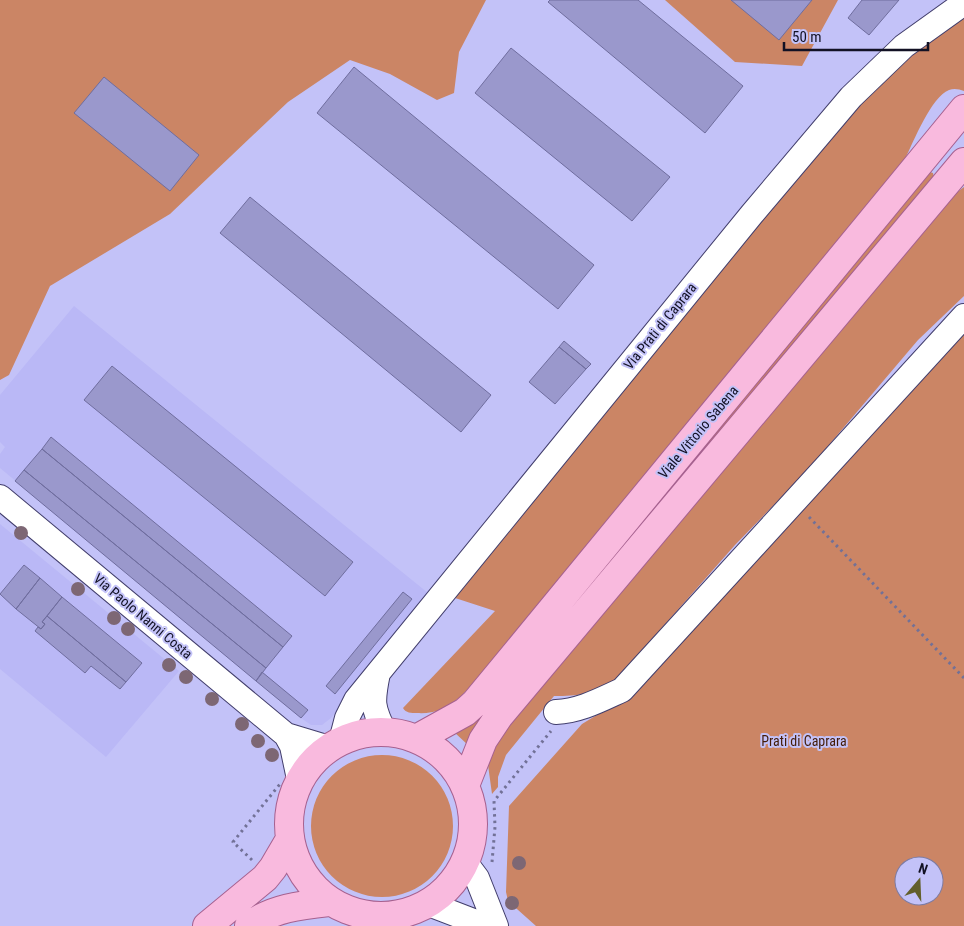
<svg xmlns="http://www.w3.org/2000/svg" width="964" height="926" viewBox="0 0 964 926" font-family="'Roboto Condensed',sans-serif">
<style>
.built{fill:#bab8f6}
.green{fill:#cb8565;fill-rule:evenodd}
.building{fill:#9a98cc;stroke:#6f6d9e}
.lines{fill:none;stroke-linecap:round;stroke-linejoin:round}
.minor-casing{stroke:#423e6c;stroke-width:26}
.major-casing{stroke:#a6618f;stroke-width:30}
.path{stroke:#727197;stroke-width:3;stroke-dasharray:2.5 4;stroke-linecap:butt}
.minor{stroke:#fff;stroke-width:24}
.major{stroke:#f9bade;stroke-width:28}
.tree{fill:#7d6774}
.labels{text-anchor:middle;stroke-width:4;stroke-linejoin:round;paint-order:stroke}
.street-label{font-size:14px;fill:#121124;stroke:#c3c2f8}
.park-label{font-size:14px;fill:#431c08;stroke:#c3c2f8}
</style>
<rect width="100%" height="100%" fill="#c3c2f8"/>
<path class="built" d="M74,306L428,593L331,718L322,725H311L301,718L0,468V454L5,447L0,442V395Z
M0,524L179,671L106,757L0,669Z"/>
<path class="green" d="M0,0H486L459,52L454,93L437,100L390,74L350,60L288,102L170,214L50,286L9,375L0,380Z
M665,0H838L802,66L735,62Z
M964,13V91C959,89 954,88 949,90C931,97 914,141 905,159L482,673C463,694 449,715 417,713C411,713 406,713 403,708L495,611L452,597L637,365L898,59Z
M930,172L933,173L934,178L469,746L453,731Z
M964,187V296L918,340L806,472L735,545L615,681C594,694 578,696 554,696L506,755L498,777V787L492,794L488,765L497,738L818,353L956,193Z
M964,333V926H536L508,901L506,892L509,806L582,724L630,695ZM904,866H934V896H904Z
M311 826a71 71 0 1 1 142 0a71 71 0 1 1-142 0Z"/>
<path class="building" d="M550,0H638L743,86L705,133L548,2Z
M731,0H812L779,40Z
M862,0H899L869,35L848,18Z
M511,48L670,177L632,221L475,93Z
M354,67L594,265L558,309L317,113Z
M104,77L199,155L170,191L74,113Z
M250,197L491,395L461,432L220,233Z
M564,341L591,364L586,369L559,347Z
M559,347L586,369L555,404L529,382Z
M112,366L353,562L325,596L84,400Z
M51,437L292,636L283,647L42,449Z
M42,449L283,647L266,668L24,470Z
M24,470L266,668L256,681L15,481Z
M24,565L40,578L16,609L0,594Z
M40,578L62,597L42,622L45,624L41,629L16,609Z
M403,592L412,599L335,694L326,686Z
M62,597L142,663L126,682L47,616Z
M47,616L126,682L120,689L91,666L85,673L35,631L38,627L41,629L45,624L42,622Z
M262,672L308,710L301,718L256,681Z"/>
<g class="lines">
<defs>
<path id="minor" d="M0,497L286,735L329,748
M378,673C372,702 372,707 385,733
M556,712C580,711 600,700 622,690L964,316
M286,735L292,746L299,779
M341,741L347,718L356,700L752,214L851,97L904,46L964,3
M465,862L477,878L496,926
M429,904L486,926"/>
<path id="major" d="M289 824a92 92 0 1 1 184 0a92 92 0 1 1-184 0Z
M418,738L465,712L475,703L964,109
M466,783L483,740L499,716L964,162
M207,926L265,878L273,868L290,839
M249,926C272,908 302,905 330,902"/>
</defs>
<use href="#minor" class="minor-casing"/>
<use href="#major" class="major-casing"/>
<path class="path" d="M809,517L964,678
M252,860L233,842L280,784
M492,862L495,827L494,801L551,731"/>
<use href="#minor" class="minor"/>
<use href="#major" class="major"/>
</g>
<g class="tree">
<circle cx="21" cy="533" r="7"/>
<circle cx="78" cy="589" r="7"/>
<circle cx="114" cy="618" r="7"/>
<circle cx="128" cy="629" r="7"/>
<circle cx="169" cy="665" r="7"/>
<circle cx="186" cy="677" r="7"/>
<circle cx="212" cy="699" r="7"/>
<circle cx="242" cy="724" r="7"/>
<circle cx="258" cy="741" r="7"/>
<circle cx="272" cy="755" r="7"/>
<circle cx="519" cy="863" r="7"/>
<circle cx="512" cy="903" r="7"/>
</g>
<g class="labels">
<g class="street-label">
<text transform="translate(660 326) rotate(-51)" y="5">Via Prati di Caprara</text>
<text transform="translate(698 432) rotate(-50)" y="5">Viale Vittorio Sabena</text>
<text transform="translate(143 616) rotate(40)" y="5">Via Paolo Nanni Costa</text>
</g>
<g class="park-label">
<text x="804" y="746">Prati di Caprara</text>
</g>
</g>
<g transform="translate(919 881) rotate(19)"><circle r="24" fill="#c3c2f8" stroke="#7c7ba3"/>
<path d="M0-4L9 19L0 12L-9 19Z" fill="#625f2b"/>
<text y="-8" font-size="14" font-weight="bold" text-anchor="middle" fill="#121124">N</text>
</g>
<path d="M784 42v8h144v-8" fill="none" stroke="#121124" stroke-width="2.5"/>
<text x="792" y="42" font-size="15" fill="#121124" stroke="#c3c2f8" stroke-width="4" paint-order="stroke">50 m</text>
</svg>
